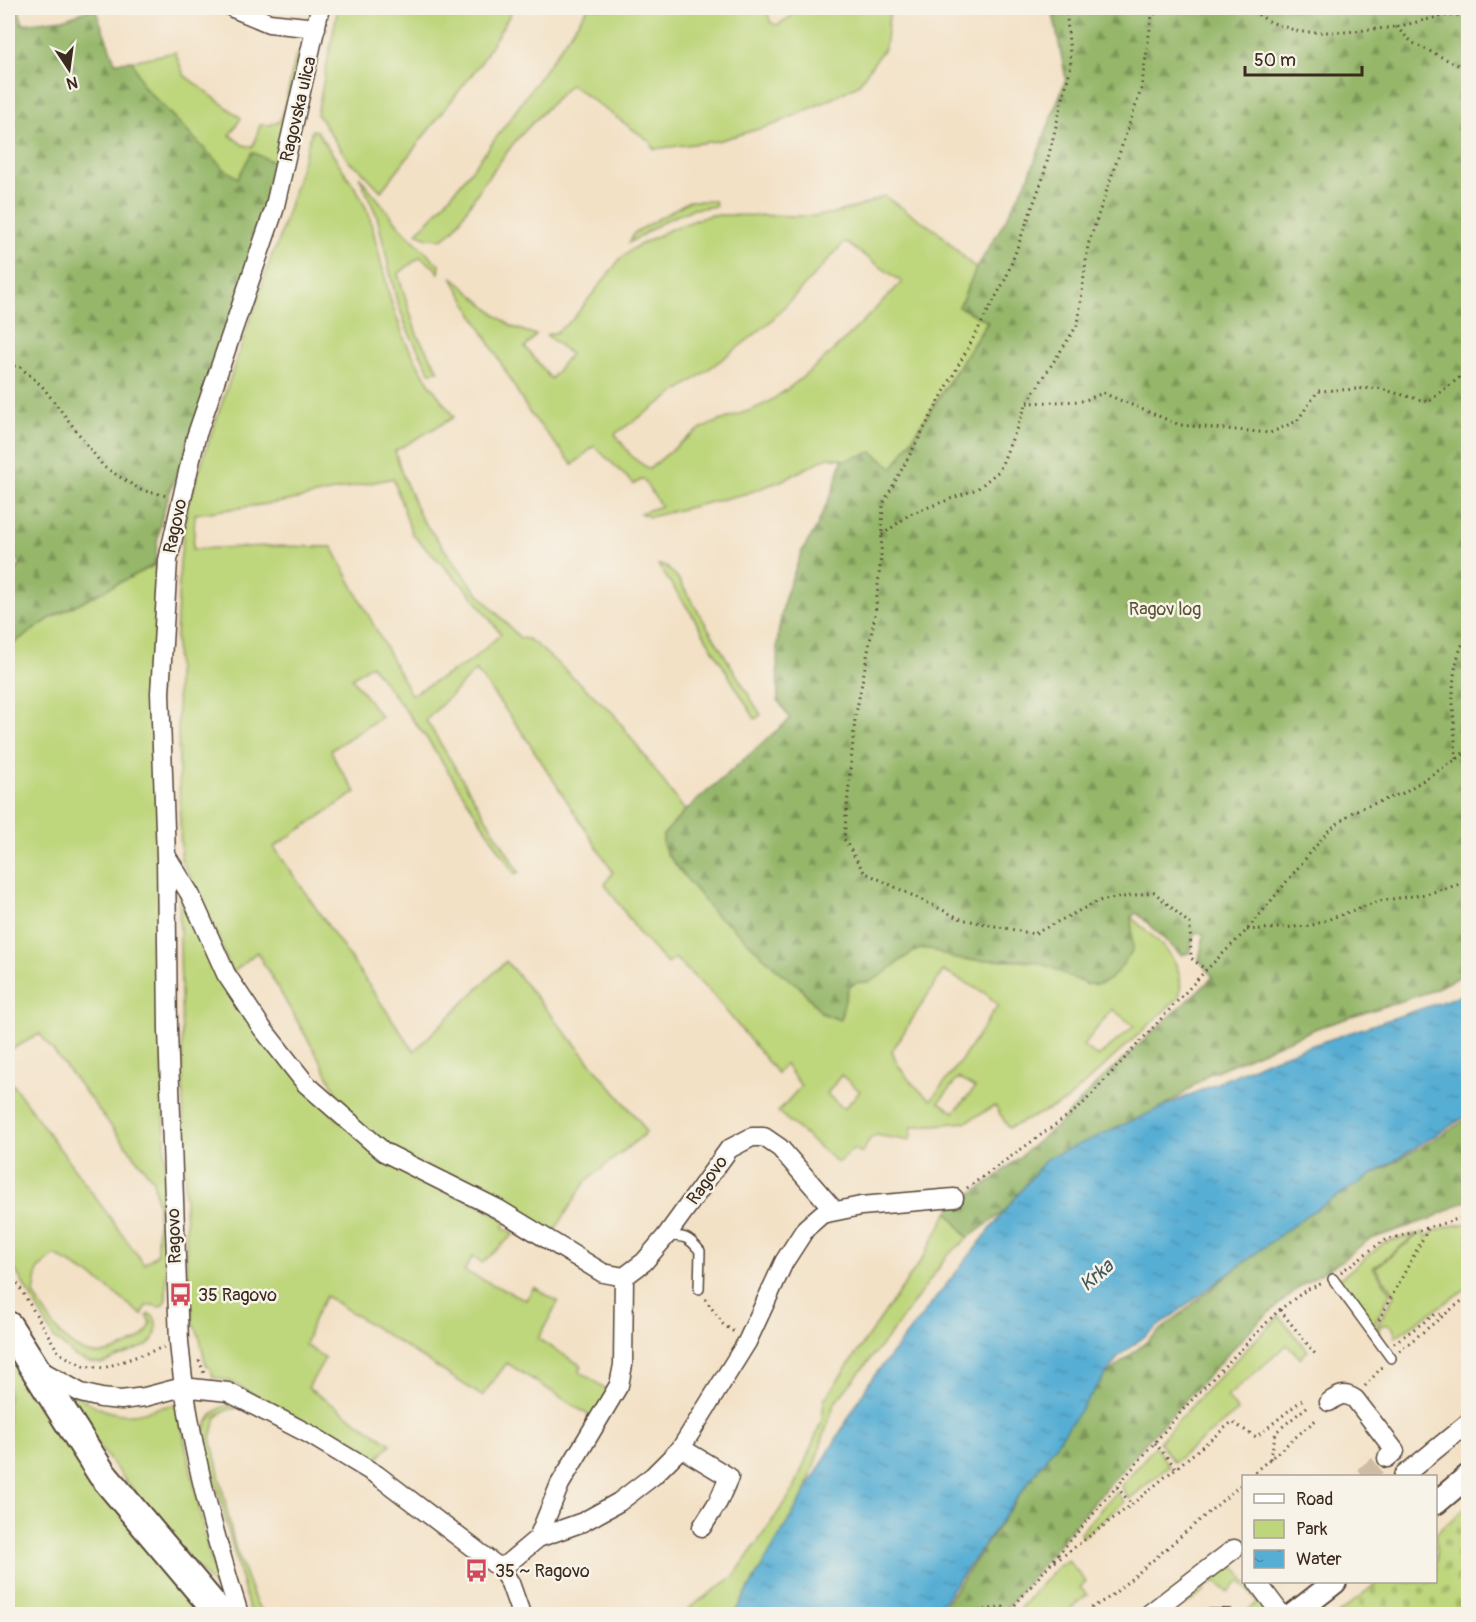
<svg xmlns="http://www.w3.org/2000/svg" width="1476" height="1622" viewBox="0 0 1476 1622" font-family="Pangolin,sans-serif">
<style>
.green{fill:#bed67b;stroke:#7c804c;stroke-width:1.5;fill-rule:evenodd}
.forest{fill:url(#forest-firs);stroke:#687044;stroke-width:1.5}
.cemetery{fill:url(#cemetery-stones);stroke:#7c804c;stroke-width:1.5}
.water{fill:url(#water-ripples);stroke:#496c79;stroke-width:1.5}
.lines{fill:none;stroke-linecap:round;stroke-linejoin:round}
.minor-tunnel{stroke:#cebca4;stroke-width:18;stroke-dasharray:18 9;stroke-linecap:butt}
.service-casing{stroke:#574537;stroke-width:12}
.minor-casing{stroke:#574537;stroke-width:21}
.tertiary-casing{stroke:#574537;stroke-width:26}
.primary-casing{stroke:#574537;stroke-width:32}
.path{stroke:#574537;stroke-width:3;stroke-dasharray:1.5 4.5;stroke-linecap:butt}
.service{stroke:#fff;stroke-width:9}
.minor{stroke:#fff;stroke-width:18}
.tertiary{stroke:#fff;stroke-width:22}
.primary{stroke:#fff;stroke-width:28}
.labels{text-anchor:middle;stroke-width:5;stroke-linejoin:round;paint-order:stroke}
.street-label{font-size:18px;fill:#3b2a1e;stroke:#f7f3e8}
.park-label{font-size:18px;fill:#5c5535;stroke:#f7f3e8}
.poi-label{font-size:18px;fill:#3b2a1e;stroke:#f7f3e8;text-anchor:start}
.water-label{font-size:20px;font-style:italic;fill:#45585e;stroke:#f7f3e8}
</style>
<defs>
<pattern id="forest-firs" width="22" height="20" patternUnits="userSpaceOnUse" patternTransform="scale(1.5)"><rect width="22" height="20" fill="#96b76b"/><path d="M5 1l3.5 6h-7zM16 11l3.5 6h-7z" fill="#7c9557"/></pattern>
<pattern id="cemetery-stones" width="16" height="16" patternUnits="userSpaceOnUse" patternTransform="scale(1.5)"><rect width="16" height="16" fill="#bed67b"/><path d="M2 7V4a2 2 0 0 1 4 0v3zM10 15v-3a2 2 0 0 1 4 0v3z" fill="#a4b86a"/></pattern>
<pattern id="water-ripples" width="26" height="14" patternUnits="userSpaceOnUse" patternTransform="scale(1.5)"><rect width="26" height="14" fill="#57aed4"/><path d="M2 4q2-2 4 0t4 0M15 11q2-2 4 0t4 0" fill="none" stroke="#498eab"/></pattern>
</defs>
<rect width="100%" height="100%" fill="#f7f3e8"/>
<filter id="ink" filterUnits="userSpaceOnUse"><feTurbulence type="fractalNoise" baseFrequency=".0167" numOctaves="2"/><feDisplacementMap in="SourceGraphic" scale="12" xChannelSelector="R" yChannelSelector="G"/><feConvolveMatrix kernelMatrix="1 2 1 2 8 2 1 2 1" color-interpolation-filters="sRGB"/></filter>
<filter id="wash" filterUnits="userSpaceOnUse"><feTurbulence type="fractalNoise" baseFrequency=".008" numOctaves="4" result="noise"/><feDisplacementMap in="SourceGraphic" scale="24" xChannelSelector="R" yChannelSelector="G"/><feGaussianBlur stdDeviation="1.35" result="paint"/><feColorMatrix in="noise" values="0 0 0 0 0 0 0 0 0 0 0 0 0 0 0 0 0 1.4 0 .05"/><feComposite in="paint" operator="in"/></filter>
<g filter="url(#wash)">
<rect width="100%" height="100%" fill="#f3e1c6"/>
<path class="green" d="M338,8H514L480,64L381,191L359,168L350,163L317,114Z
M588,8H770L768,15L771,23L778,25L792,16L798,8H890L885,47L858,85L831,99L776,124L717,141L654,149L649,141L570,84L516,140L483,184L453,231L442,239L427,238L417,233C482,165 534,84 588,8Z
M306,46L284,167L252,153L238,178L223,168L144,87L132,61L175,52L184,75L241,118L230,135L243,145L253,147L260,125H269L279,122L285,106L296,55Z
M312,130L317,131L358,192L369,214L390,298L405,341L427,380L454,417L395,451L402,474L421,518L475,590L520,638L528,639L539,647L613,713L685,811L663,835L716,916L728,923L782,974L799,986L822,1013L840,1020L848,988L858,981L869,982L916,950L928,948L937,950L955,959L1039,962L1065,972L1087,985L1132,932L1131,917C1156,940 1188,960 1179,997L1065,1102L1009,1128L995,1106L966,1122L912,1127L910,1141L876,1135L870,1139L862,1153L853,1149L838,1163L778,1112L801,1086L785,1064L777,1073L713,995L675,958L667,964L639,933L605,884L613,872L524,735L476,670L426,720L519,872L515,874L428,740L371,665L352,678L381,717L331,750L337,764L356,792L274,847L414,1051L506,961L641,1123L646,1133L586,1181L552,1235L389,1150L331,1102L337,1094L321,1062L257,952L232,973L209,917L181,859L176,636L180,562L187,506L272,255L278,243ZM393,478L412,534L470,593L501,634L471,661L411,695L332,547L270,546L193,549L195,514L288,501ZM943,971L985,993L998,1005L963,1058L931,1100C914,1086 899,1072 892,1051ZM1112,1009L1134,1026L1098,1057L1083,1046ZM841,1075L860,1091L844,1109L827,1094ZM958,1078L975,1088L954,1112L939,1102Z
M359,176L401,228L440,266L439,273L434,267L420,257L398,274L417,335L439,371L430,372L408,331L396,298L377,216Z
M884,196L938,232L976,269L959,307L988,321L893,468L872,452L842,461V459L828,457L783,480L748,493L650,517L640,513L661,506L643,479L634,484L594,446L573,465L529,412L451,276L496,315L513,327L536,335L525,347L551,379L570,354L546,335L555,333L572,320L621,258L634,248L671,229L710,215L814,216L829,214L858,207ZM845,242L902,282C862,322 823,365 776,397C752,414 720,417 696,432C679,443 664,457 649,469L632,457L615,434L701,375L753,336L772,320Z
M689,201H715L716,206L693,209L666,220L629,243L634,233Z
M156,564L159,863L167,1246L166,1299L163,1305L159,1307L153,1305L146,1306L142,1315L95,1278L55,1255L38,1269L34,1294C55,1329 76,1371 124,1347C137,1341 146,1338 151,1323L147,1316L149,1314L154,1317C159,1327 156,1337 148,1345L101,1364L89,1362L76,1357L54,1338L8,1257V1078L144,1264L157,1254L158,1207L153,1180L40,1034L8,1051V647L54,616Z
M658,565L665,566L677,577L761,715L755,719L691,613Z
M179,895H185L217,968L336,1118L507,1221L503,1228L514,1234L482,1263L473,1256L464,1271L526,1300L534,1287L558,1302L538,1339L582,1366L579,1371L609,1391L593,1418L507,1363L482,1396L326,1296L314,1318L305,1345L325,1358L308,1388L391,1444L375,1461H370L344,1443L229,1381L213,1377L211,1370L206,1365L199,1335L193,1323L191,1306L187,1289Z
M948,1212L968,1238L947,1256L897,1326L834,1404L801,1506L734,1614H684L688,1609L734,1576L793,1491L822,1420L824,1400L924,1256Z
M1468,1224V1287L1395,1337C1395,1329 1391,1323 1382,1325L1379,1328L1380,1338L1374,1331L1395,1294L1375,1268L1422,1232L1426,1237C1438,1227 1453,1225 1468,1224Z
M1417,1234L1373,1268L1391,1292L1372,1327L1337,1281L1384,1243Z
M1279,1316L1308,1351L1300,1358L1287,1345L1227,1397L1238,1411L1174,1462L1159,1442L1206,1390Z
M8,1347L188,1593L195,1614H8Z
M65,1389C88,1401 104,1416 132,1414C146,1413 159,1406 174,1405L178,1409L207,1545L217,1582L224,1598L140,1500L83,1425Z
M224,1406H233L239,1408L227,1410L216,1417L211,1438L235,1547L256,1603L265,1614H257L249,1608L204,1439C205,1423 210,1414 224,1406Z
M1155,1446L1169,1466L1129,1499L1121,1486Z
M1116,1492L1124,1502L1082,1537L1080,1533Z
M1068,1560L1086,1582L1080,1587L1087,1595L1065,1614H1015L1057,1567Z
M1232,1565C1238,1569 1243,1574 1244,1582H1247L1266,1608L1265,1612L1261,1614H1250L1248,1610L1258,1602L1240,1581L1228,1592L1215,1581L1204,1587V1592L1187,1604L1183,1598L1218,1566Z"/>
<path class="forest" d="M8,8H18L23,24L63,19L95,8L115,62L132,61L144,87L223,168L238,178L252,152L284,167L183,459C169,492 155,527 156,564L54,616L8,647V581L21,563L8,552Z
M1052,8H1468V972L1429,992L1317,1028L1209,1074L1179,1097L1102,1140L968,1238L948,1212L954,1205L991,1181L1061,1122L1097,1083L1213,977L1199,960L1204,934L1195,932L1189,953L1181,955L1137,913L1131,917L1133,950C1125,961 1116,977 1103,983C1085,991 1058,967 1039,963C1013,956 984,963 957,959C943,957 934,945 918,950C903,954 883,979 868,982C856,984 860,979 848,988L840,1020L822,1013L799,986L782,974L728,923L716,916L667,854L663,844V835L685,811L790,719L778,700L777,647L779,628L785,597L802,551L815,530L833,490L842,461L872,452L893,468L988,322L959,307L976,269L1005,221L1029,176L1066,79Z
M1468,1118V1200L1430,1219L1368,1240L1340,1262L1303,1284L1254,1326L1148,1440L1074,1525L1002,1614H941L948,1600L1096,1383L1297,1219C1353,1183 1413,1155 1468,1118Z"/>
<path class="cemetery" d="M1468,1506V1614H1338L1378,1582H1436V1533Z"/>
<path class="water" d="M1468,993V1115L1307,1215L1120,1355L952,1589L937,1614H734L870,1381L1046,1159L1271,1059Z"/>
</g>
<g filter="url(#ink)">
<g class="lines">
<path class="minor-tunnel" d="M1363,1476L1387,1458"/>
<defs>
<path id="service" d="M666,1236C684,1236 688,1236 700,1251L699,1289
M1333,1279L1391,1358
M1210,1614H1229"/>
<path id="minor" d="M233,8L269,23L316,28
M167,857L190,894L226,974L262,1028L306,1084L384,1152L498,1209L603,1273L624,1277L644,1262L666,1236L729,1149L752,1137H764L780,1148L834,1210
M42,1371L81,1393L101,1398L121,1400L145,1397L183,1387L228,1392L309,1434L377,1475L501,1569L510,1583L521,1614
M1329,1402C1339,1395 1344,1392 1355,1399L1395,1451L1387,1458
M681,1448L729,1477L718,1502L702,1527
M1403,1476L1468,1423
M538,1538L560,1484L619,1385L623,1365L624,1277
M501,1569L538,1538L583,1522L619,1502L653,1476L681,1448L747,1342L784,1262L806,1228L822,1214L861,1206L954,1198
M1257,1582L1281,1614
M239,1614C211,1525 187,1435 179,1342L168,1030L166,856L160,693L168,560L196,437L274,210L320,8
M1149,1614L1234,1549"/>
<path id="tertiary" d="M1436,1503L1468,1476
M1294,1614L1335,1582"/>
<path id="primary" d="M8,1326L102,1474L220,1614"/>
</defs>
<use href="#service" class="service-casing"/>
<use href="#minor" class="minor-casing"/>
<use href="#tertiary" class="tertiary-casing"/>
<use href="#primary" class="primary-casing"/>
<path class="path" d="M1066,8L1071,66L1043,178L1006,278L883,504L881,556L875,615L855,719L844,839L864,872L961,919L1034,934L1098,901L1154,892L1190,924L1191,958L1206,970
M1248,8L1270,22L1300,32H1346L1396,27L1442,16L1468,15
M1396,27L1413,43L1468,70
M8,365L20,367L42,386L104,467L141,490L167,496
M1027,403L1083,401L1103,393L1180,425L1270,433L1297,421L1318,391L1378,388L1428,402L1468,371
M882,535L910,514L977,489L999,471L1027,403L1078,324L1088,245L1141,90L1152,15L1167,8
M1462,754L1468,747
M1456,759C1455,723 1445,665 1468,636
M1247,930L1310,926L1379,901L1426,894L1468,882
M967,1188L1080,1107L1206,970L1247,930L1329,830L1354,811L1403,793L1468,752
M8,1268L59,1353L83,1366L104,1368L164,1347
M1341,1272L1383,1241L1468,1216
M705,1299L723,1324L734,1332
M1280,1310L1316,1355
M1379,1320L1428,1229
M1394,1343L1434,1315L1445,1314
M1399,1351L1468,1296
M199,1360L204,1373
M1365,1386L1383,1366
M1155,1443L1176,1468
M1270,1459L1276,1432L1308,1406
M1250,1476L1318,1418
M1117,1487L1131,1504
M1055,1562L1131,1505L1232,1422L1256,1437L1302,1400
M945,1610L959,1614
M961,1614L1003,1607L1007,1613
M1007,1614L1187,1405L1278,1311L1306,1290L1323,1283
M1081,1614L1110,1597L1244,1482"/>
<use href="#service" class="service"/>
<use href="#minor" class="minor"/>
<use href="#tertiary" class="tertiary"/>
<use href="#primary" class="primary"/>
</g>
</g>
<defs>
<symbol id="bus-bare" viewBox="-9 -9 18 18"><path d="M-5-6H5V4H4V6H2V4H-2V6H-4V4H-5ZM-3.5-4V0h7V-4ZM-3.5 1.2v1.5H-2V1.2ZM2 1.2v1.5H3.5V1.2Z" fill="#d1495b" stroke="#f7f3e8" stroke-width="2.5" paint-order="stroke"/></symbol>
</defs>
<g fill-rule="evenodd">
<use href="#bus-bare" x="164" y="1278" width="33" height="33"/>
<use href="#bus-bare" x="460" y="1554" width="33" height="33"/>
</g>
<g class="labels">
<g class="street-label">
<text transform="translate(298 109) rotate(-77)" y="6">Ragovska ulica</text>
<text transform="translate(175 526) rotate(-78)" y="6">Ragovo</text>
<text transform="translate(707 1180) rotate(-54)" y="6">Ragovo</text>
<text transform="translate(174 1236) rotate(-92)" y="6">Ragovo</text>
</g>
<g class="park-label">
<text x="1165" y="615">Ragov log</text>
</g>
<g class="poi-label">
<text x="198" y="1301">35 Ragovo</text>
<text x="495" y="1577">35 ~ Ragovo</text>
</g>
<g class="water-label">
<text transform="translate(1096 1275) rotate(-41)" y="7">Krka</text>
</g>
</g>
<rect width="1476" height="1622" fill="none" stroke="#f7f3e8" stroke-width="30"/>
<rect x="1242" y="1475" width="195" height="108" fill="#f7f3e8" stroke="#aca397" stroke-width="1.5"/>
<rect x="1254" y="1494" width="30" height="9" fill="#ffffff" stroke="#aca397" stroke-width="1.5"/>
<text x="1296" y="1505" font-size="18" fill="#3b2a1e">Road</text>
<rect x="1254" y="1520" width="30" height="18" fill="#bed67b" stroke="#aca397" stroke-width="1.5"/>
<text x="1296" y="1535" font-size="18" fill="#3b2a1e">Park</text>
<rect x="1254" y="1550" width="30" height="18" fill="url(#water-ripples)" stroke="#aca397" stroke-width="1.5"/>
<text x="1296" y="1565" font-size="18" fill="#3b2a1e">Water</text>
<g transform="translate(69 69) rotate(167)" stroke="#f7f3e8" stroke-width="4.5" paint-order="stroke">
<path d="M0-4.5L10 22L0 15L-10 22Z" fill="#3b2a1e"/>
<text y="-9" font-size="16" font-weight="bold" text-anchor="middle" fill="#3b2a1e">N</text>
</g>
<path d="M1245 66v9h117v-9" fill="none" stroke="#3b2a1e" stroke-width="3"/>
<text x="1254" y="66" font-size="18" fill="#3b2a1e" stroke="#f7f3e8" stroke-width="4.5" paint-order="stroke">50 m</text>
</svg>
